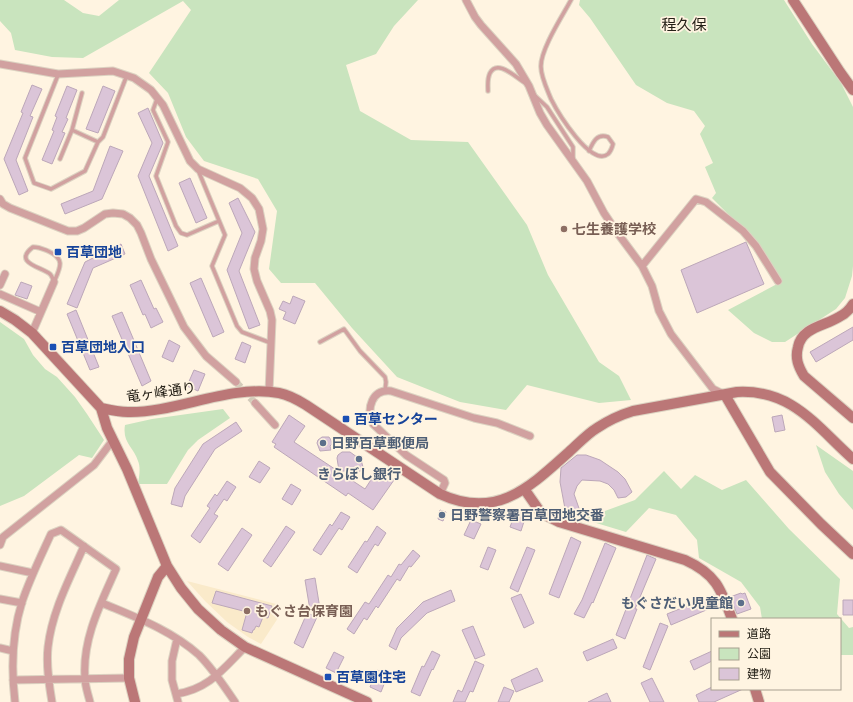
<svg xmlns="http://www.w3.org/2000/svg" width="853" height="702" viewBox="0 0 853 702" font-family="Cabin,'Noto Sans JP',sans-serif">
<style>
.built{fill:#faeaca}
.green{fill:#c9e4be}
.building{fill:#dbc5d8;stroke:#bca7b9}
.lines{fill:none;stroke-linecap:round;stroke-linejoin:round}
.street-tunnel{stroke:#d3cab9;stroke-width:7;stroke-dasharray:7 3.5;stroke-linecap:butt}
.lane-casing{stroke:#dcd2c1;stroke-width:5.5}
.street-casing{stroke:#dcd2c1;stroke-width:9}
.secondary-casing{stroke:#dcd2c1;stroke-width:12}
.lane{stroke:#d1a1a0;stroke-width:3.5}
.street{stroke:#d1a1a0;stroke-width:7}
.secondary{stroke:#b77;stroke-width:10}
.education-dot{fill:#8d6e63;stroke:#fff4e1;stroke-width:1.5}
.transit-dot{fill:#1a4fb4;stroke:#fff4e1;stroke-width:1.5}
.service-dot{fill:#5c6f8a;stroke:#fff4e1;stroke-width:1.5}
.labels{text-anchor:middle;stroke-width:3.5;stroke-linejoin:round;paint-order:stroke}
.education-label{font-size:14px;font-weight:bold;fill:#785e54;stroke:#fff4e1;text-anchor:start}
.transit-label{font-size:14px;font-weight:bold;fill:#164399;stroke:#fff4e1;text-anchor:start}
.street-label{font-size:14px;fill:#252017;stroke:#fff4e1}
.service-label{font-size:14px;font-weight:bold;fill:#4e5e75;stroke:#fff4e1;text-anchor:start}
.neighbourhood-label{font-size:15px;fill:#252017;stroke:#fff4e1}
</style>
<rect width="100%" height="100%" fill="#fff4e1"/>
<path class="built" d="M187,581L280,605L278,618L261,644L248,637L227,622L205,601Z"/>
<path class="green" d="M0,0H64L83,13L99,16L119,0H418L394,26L376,54L346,65L360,111L411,140L468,142L527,225L548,275L599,362L619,376L631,400L599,403L527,385L506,410L460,402L397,377L352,328L315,283H281L269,269L277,211L258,179L204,161L186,137L168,93L149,73L191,10L183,1L83,58L52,57L15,50L11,33L0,21Z
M580,0H784L812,44L841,83L853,107V266L852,276L845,298L836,309L785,342H772L754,333L728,310L777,284L748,234L712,198L716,193L705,167L713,163L700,134L705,126L694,111L667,103L636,85L590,18L579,5Z
M0,322L24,339L33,355L45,369L57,377L75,397L87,414L104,440L92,458L79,455L24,496L0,506Z
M223,409L230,418L198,440L188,450L167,484H138C139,477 141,468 138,461C134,447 122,443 125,425L152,419Z
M816,445L853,471V510L839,494L825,472Z
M664,471L681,489L695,475L722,490L746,480L789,529L840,579L837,614L849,628L853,627V655H840V619H762L760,607L741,582L699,558L697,540L676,515L649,508L626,532L583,519L635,500Z"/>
<path class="building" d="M32,85L42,89L30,116L33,117L16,160L28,191L19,195L4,159L23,113L21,112Z
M67,86L77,90L66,118L68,119L62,132L65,133L52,164L42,160L54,131L52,130L57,117L55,116Z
M103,86L115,91L98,133L86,129Z
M148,108L163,143L149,176L178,246L168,251L138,176L152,143L138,113Z
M110,146L123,151L102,199L65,214L61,204L93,191Z
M190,178L207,218L196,223L179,183Z
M238,198L255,232L239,271L260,325L249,329L227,270L242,233L229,203Z
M746,242L764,284L697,313L681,270Z
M121,244L125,254L93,268L77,308L67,304L85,262Z
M201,278L224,332L213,337L190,283Z
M141,280L154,309L156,308L163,322L151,328L145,314L143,315L130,285Z
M21,282L32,286L27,299L15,295Z
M293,296L305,301L295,324L283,319L286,312L279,309L283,301L290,304Z
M76,310L99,367L90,370L67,314Z
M122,312L151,381L142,386L112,316Z
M853,327V340L816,362L810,352Z
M169,340L180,346L173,362L162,357Z
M242,342L251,346L245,363L235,359Z
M194,370L205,374L198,391L187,386Z
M289,415L305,426L294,442L365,489L378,469L394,480L373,510L348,493L346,496L274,447L276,444L272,442Z
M782,415L785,430L775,432L772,417Z
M236,422L242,431L215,449L185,496L182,507L171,504L175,488L203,444Z
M322,437H329L331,440L332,444L330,446L331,450L320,451L317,443L318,440Z
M342,452H350L361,460L363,467L361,471H339L337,458L338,455Z
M577,455H586L600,460L618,472L625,479L632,492L626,497L618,498L614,490L608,484L600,481L582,480L577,486L574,494L581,514H566L560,482L561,468Z
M259,461L270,468L260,483L249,477Z
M227,481L236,487L227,501L224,499L214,514L218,516L200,543L191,536L210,508L207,506L215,494L217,496Z
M291,484L301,490L292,505L282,499Z
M440,510L446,512L443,521L438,519Z
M516,511L526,515L521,531L510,527Z
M341,512L350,517L342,530L339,528L321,555L313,550L330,524L332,526Z
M471,520L481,524L474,539L464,535Z
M286,526L295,532L271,567L263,561Z
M377,526L386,533L378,546L375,544L357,573L348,567L365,541L367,542Z
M242,528L252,535L228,571L218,564Z
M571,537L581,542L559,598L549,594Z
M605,543L616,548L593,603L592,602L584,618L574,614L582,600Z
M488,547L496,550L488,570L480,567Z
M527,547L535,550L518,592L510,588Z
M413,550L420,556L411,567L409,566L400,581L397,579L378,608L376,606L367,620L364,618L354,634L347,629L365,602L369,604L388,575L391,577L399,564L401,565Z
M647,555L656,559L635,609H637L625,639L616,635Z
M315,578L320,609L310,610L305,580Z
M451,590L455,601L427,613L401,638L396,650L389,646L397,628L423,602Z
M216,591L272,606L268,618L263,617L259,627L256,626L254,630H253L252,633L242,630L247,612L212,603Z
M741,593L742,594L745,593L751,609L737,614L730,597Z
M521,594L534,623L524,628L511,598Z
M714,595L718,605L671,625L667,614Z
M843,600H853V615H843Z
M307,613L317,617L303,648L294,643Z
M660,623L668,626L650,670L643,667Z
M473,626L485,655L475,659L462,630Z
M613,639L617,648L587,661L583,652Z
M432,651L440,655L433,670L432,669L420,696L411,692L422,666L424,667Z
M712,651V661L694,670L690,661Z
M334,652L344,657L336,673L326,668Z
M475,661L484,665L473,692L470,691L465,702H453L458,690L462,692Z
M537,668L543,681L516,692L511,680Z
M377,670L388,674L381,692L370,687Z
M652,678L664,702H650L641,683Z
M504,687L514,691L509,702H498Z
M712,687V689H743L714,702H699L696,695Z
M607,693L611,702H588Z"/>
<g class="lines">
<path class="street-tunnel" d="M236,382L255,403"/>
<defs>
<path id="lane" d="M571,0C563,15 540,50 541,67C541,77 547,89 551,99C557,111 591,168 608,154C611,151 612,148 613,144L608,137C597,133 593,142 589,151
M58,75L25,158L34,183L51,189L85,171L98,142L103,137L127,75
M488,91C488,85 487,79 490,73C498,58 517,79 527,84
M533,94L547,107L573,147V160
M157,99L153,110L168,142L156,176L176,226L181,233L187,235L219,221
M72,130L98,142
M60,159L72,130L82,93
M198,170L225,235L212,266L237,326L242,332L271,343
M33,247C39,247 43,249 48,251C66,259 60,268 54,282C53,279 52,276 50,274C42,267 12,263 33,247Z
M320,342L344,329L360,351L385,377L386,382L385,391"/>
<path id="street" d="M466,0L475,17L481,25L516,64L529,86L540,113L547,125L587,181L604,213L616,231L642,266L652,286L659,311L671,334L713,389L723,394
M0,64L58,74L113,71L134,78L151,90L163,105L190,161L198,169L240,188L252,198L259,209L263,229L261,241L255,258L254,269L257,281L270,311L272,320L269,392
M0,199L3,204L10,208L68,231H77L84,228L105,214L113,213L123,214L130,218L137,225L141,233L151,259L184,327L206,356L236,382
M642,266L696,199L706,202L743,231L756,246L778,281
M0,285L5,274
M0,294L41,312
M32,333L54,282
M255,403L275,425
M440,494L445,483L444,480L406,455L373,424C366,408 372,389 391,391L474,418L497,423L530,436
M0,545L3,537L94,465L113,440
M0,566L33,573
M0,599L22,603
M102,603C135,617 171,630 199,655C213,669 224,686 235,702
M177,639L172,661V680L178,702
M0,648L13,651
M13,680L129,678
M176,694C209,689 223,669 245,647
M15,702C11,668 12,634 22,602C30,578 41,556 51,534L61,530L116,569C101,603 82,639 85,678C85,686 88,694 90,702
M52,702C49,684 46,665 48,647C52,611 70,578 84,546"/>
<path id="secondary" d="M793,0L840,72L853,90
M853,304C850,309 845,314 839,317C825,326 802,327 798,347C795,358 798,366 804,376L853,418
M0,311L15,320L32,333L101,408C110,410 119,412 128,412C176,413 230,384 279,393C289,395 298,400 306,405L440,494C496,520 529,488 569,452C578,444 587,434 597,428C609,420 620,415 633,411L737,392C792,389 816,426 853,459
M725,395L770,472L821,524L853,554
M101,408L107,428L127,469L167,566L181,588L198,609L221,630L245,647L367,702
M525,490L541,513L559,522L685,560C716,574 721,589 732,619
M755,689L759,702
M135,702L129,678V659L134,637L158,577L167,566"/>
</defs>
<use href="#lane" class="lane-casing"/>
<use href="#street" class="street-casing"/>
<use href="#secondary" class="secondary-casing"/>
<use href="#lane" class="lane"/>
<use href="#street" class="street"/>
<use href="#secondary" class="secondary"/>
</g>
<g class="education-dot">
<circle cx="564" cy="229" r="4"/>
<circle cx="247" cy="611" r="4"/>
</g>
<g class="transit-dot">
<rect x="54" y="248" width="8" height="8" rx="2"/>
<rect x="49" y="343" width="8" height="8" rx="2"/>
<rect x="342" y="415" width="8" height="8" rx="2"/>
<rect x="324" y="673" width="8" height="8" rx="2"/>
</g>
<g class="service-dot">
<circle cx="323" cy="443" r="4"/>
<circle cx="359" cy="459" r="4"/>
<circle cx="442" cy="515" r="4"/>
<circle cx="741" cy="603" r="4"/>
</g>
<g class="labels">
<g class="education-label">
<text x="572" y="234">七生養護学校</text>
<text x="255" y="616">もぐさ台保育園</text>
</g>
<g class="transit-label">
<text x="66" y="257">百草団地</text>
<text x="61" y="352">百草団地入口</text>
<text x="354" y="424">百草センター</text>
<text x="336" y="682">百草園住宅</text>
</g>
<g class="street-label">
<text transform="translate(161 392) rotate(-8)" y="5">竜ヶ峰通り</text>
</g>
<g class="service-label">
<text x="331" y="448">日野百草郵便局</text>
<text x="359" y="479" text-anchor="middle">きらぼし銀行</text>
<text x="450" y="520">日野警察署百草団地交番</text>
<text x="733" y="608" text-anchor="end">もぐさだい児童館</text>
</g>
<g class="neighbourhood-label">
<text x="684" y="30">程久保</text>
</g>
</g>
<rect x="711" y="618" width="130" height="72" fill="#fff4e1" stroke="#a89f90"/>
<rect x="719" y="631" width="20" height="6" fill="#bb7777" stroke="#a89f90"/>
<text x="747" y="638" font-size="12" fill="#252017">道路</text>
<rect x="719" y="648" width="20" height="12" fill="#c9e4be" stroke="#a89f90"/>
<text x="747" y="658" font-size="12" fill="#252017">公園</text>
<rect x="719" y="668" width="20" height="12" fill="#dbc5d8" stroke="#a89f90"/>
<text x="747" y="678" font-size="12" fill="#252017">建物</text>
</svg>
